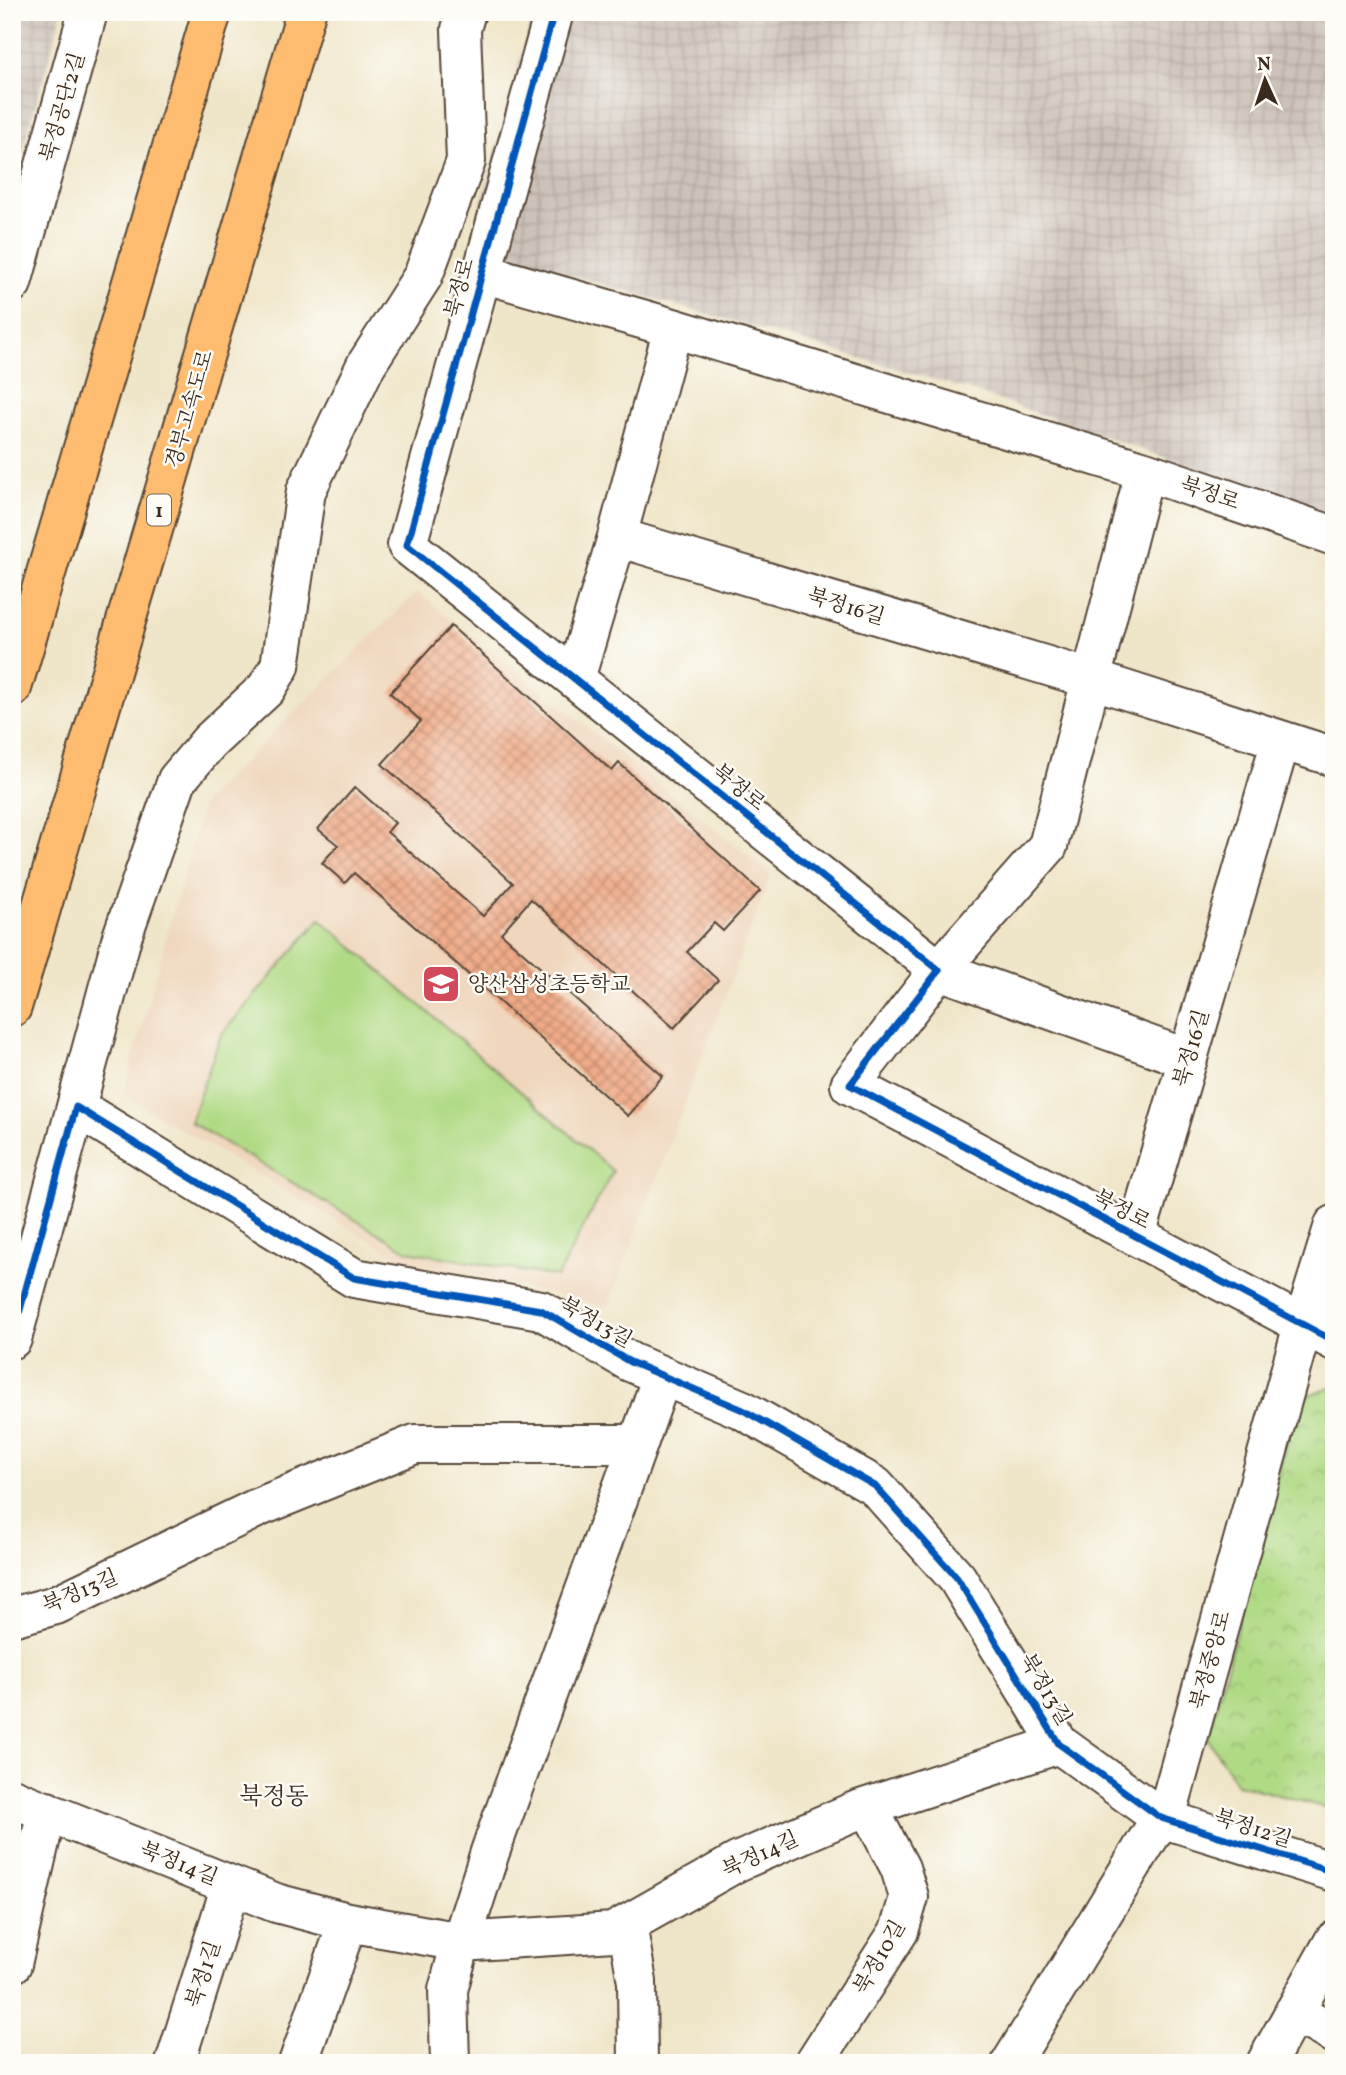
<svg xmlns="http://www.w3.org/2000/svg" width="1346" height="2075" viewBox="0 0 1346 2075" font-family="Vollkorn,'Noto Serif KR',serif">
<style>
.built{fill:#efd6bc}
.industrial{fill:url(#industrial-grid)}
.green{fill:#b1da85;stroke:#768252;stroke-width:2}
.park{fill:url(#park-crowns);stroke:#768252;stroke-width:2}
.building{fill:url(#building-cross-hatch)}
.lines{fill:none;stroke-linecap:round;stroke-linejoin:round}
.minor-casing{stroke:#564638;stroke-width:42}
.highway-casing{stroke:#564638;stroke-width:42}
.minor{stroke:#fff;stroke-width:38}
.highway{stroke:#febc70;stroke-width:38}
.cycleway-casing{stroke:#fdfcf7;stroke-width:11}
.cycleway{stroke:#0057b8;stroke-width:7}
.labels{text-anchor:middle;stroke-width:5;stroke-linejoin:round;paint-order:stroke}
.shield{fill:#fdfcf7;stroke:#75695f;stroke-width:2}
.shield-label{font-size:19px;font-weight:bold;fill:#3b2a1e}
.street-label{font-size:21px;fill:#3b2a1e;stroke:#fdfcf7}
.poi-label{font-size:21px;fill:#3b2a1e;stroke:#fdfcf7;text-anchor:start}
.quarter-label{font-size:24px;fill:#3b2a1e;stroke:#fdfcf7}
</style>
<defs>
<pattern id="industrial-grid" width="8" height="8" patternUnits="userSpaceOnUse" patternTransform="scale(1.75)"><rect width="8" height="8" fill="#cdc2b9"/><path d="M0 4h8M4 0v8" fill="none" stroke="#b1a79f"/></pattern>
<pattern id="park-crowns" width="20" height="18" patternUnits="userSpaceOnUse" patternTransform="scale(1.75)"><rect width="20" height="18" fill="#b1da85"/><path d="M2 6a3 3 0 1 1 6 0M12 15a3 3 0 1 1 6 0" fill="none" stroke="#99bb72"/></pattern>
<pattern id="building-cross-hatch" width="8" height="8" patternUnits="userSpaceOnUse" patternTransform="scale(1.75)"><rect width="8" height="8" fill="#f0ab88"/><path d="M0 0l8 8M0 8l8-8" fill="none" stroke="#c48b6f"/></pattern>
</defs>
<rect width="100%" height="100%" fill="#fdfcf7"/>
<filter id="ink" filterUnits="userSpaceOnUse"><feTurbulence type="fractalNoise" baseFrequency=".0143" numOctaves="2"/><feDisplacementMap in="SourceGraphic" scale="14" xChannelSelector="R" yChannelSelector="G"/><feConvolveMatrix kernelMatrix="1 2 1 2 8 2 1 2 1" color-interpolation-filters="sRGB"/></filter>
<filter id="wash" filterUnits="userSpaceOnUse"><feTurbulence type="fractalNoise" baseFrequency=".00686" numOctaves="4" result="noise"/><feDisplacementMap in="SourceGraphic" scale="28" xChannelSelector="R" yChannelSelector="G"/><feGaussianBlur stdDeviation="1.57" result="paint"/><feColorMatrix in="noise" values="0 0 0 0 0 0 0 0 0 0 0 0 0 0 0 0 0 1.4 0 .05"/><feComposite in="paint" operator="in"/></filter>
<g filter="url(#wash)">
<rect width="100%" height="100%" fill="#efe5c8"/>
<path class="built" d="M417,592L771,874L608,1307L404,1260L123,1095L204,801Z"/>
<path class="industrial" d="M12,12H62L12,189Z
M533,12H1334V516L967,389L470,246Z"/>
<path class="green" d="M320,919L613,1171L557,1277L408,1251L190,1122L221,1035Z"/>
<path class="park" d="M1334,1387V1810L1237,1784L1208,1739L1298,1398Z"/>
<g id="blocks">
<path class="building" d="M451,626L612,771L619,763L760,891L723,931L714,923L687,952L718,980L674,1028L531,899L501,933L663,1076L628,1116L354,873L345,883L322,863L338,845L318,829L355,787L395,823L387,832L483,916L513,883L382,764L421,721L390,693Z"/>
</g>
</g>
<g filter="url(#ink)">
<use href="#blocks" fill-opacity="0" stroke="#564638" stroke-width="2"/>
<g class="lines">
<defs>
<path id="minor" d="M554,12L407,545L939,970L850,1085L1334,1341
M482,273L673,328L1145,471L1334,536
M12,283L88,12
M1145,471L1048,846L939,970L1188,1059
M617,537L1091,679L1334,757
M575,679L617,537L673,328
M76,1107L122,937L177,780L209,742L266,689L280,666L306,491L366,365L423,276L466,161L461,29L466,12
M1136,1236L1281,740
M12,1339L76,1107L354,1278L541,1310L630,1362L743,1410L875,1486L957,1578L1059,1744L1161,1818L1334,1872
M12,1617L56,1605L259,1507L415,1444H638L662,1376
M12,1798L276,1903L348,1922L461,1942L613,1932L737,1862L855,1811L1059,1744
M627,1924L637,1982L638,2063
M12,1964L47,1811
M1294,2012L1334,2034
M175,2063L231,1885
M298,2063L348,1922
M450,2063L448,1990L461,1942L490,1852L638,1444
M814,2063L899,1931L909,1897L900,1868L868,1807
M1011,2063L1170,1803L1303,1325L1334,1225
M1266,2063L1334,1941"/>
<path id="highway" d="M12,688L212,12
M12,1007L306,12"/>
</defs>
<use href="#minor" class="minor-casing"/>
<use href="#highway" class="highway-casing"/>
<use href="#minor" class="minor"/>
<use href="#highway" class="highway"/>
<defs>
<path id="cycleway" d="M554,12L407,545L939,970L850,1085L1334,1341
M12,1339L76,1107L354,1278L541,1310L630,1362L743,1410L875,1486L957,1578L1059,1744L1161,1818L1334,1872"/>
</defs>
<use href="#cycleway" class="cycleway-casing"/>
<use href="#cycleway" class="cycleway"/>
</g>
</g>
<defs>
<symbol id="school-square" viewBox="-11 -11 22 22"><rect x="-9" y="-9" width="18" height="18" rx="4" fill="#d1495b" stroke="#fdfcf7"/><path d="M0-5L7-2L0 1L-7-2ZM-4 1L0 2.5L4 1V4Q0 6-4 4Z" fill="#fff"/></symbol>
</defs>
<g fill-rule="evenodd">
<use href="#school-square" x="419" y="962" width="44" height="44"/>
</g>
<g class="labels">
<rect class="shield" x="147" y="494.5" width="24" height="31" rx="5"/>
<g class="shield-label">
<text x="159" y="517">1</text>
</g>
<g class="street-label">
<text transform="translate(62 107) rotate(-74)" y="7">북정공단2길</text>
<text transform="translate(459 288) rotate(-75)" y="7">북정로</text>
<text transform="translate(189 409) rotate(-74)" y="7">경부고속도로</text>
<text transform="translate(1210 493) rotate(19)" y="7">북정로</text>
<text transform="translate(846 606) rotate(17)" y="7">북정16길</text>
<text transform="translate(739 787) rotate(39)" y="7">북정로</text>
<text transform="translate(1191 1048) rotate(-74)" y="7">북정16길</text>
<text transform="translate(1122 1209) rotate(28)" y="7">북정로</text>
<text transform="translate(596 1322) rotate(30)" y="7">북정13길</text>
<text transform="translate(80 1591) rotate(-23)" y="7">북정13길</text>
<text transform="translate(1210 1660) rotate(-75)" y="7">북정중앙로</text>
<text transform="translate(1046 1689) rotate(59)" y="7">북정13길</text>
<text transform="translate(1253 1828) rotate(18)" y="7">북정12길</text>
<text transform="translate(760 1854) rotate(-25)" y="7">북정14길</text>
<text transform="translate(179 1863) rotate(22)" y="7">북정14길</text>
<text transform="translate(879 1957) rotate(-60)" y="7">북정10길</text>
<text transform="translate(203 1974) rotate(-72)" y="7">북정1길</text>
</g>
<g class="poi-label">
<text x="468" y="991">양산삼성초등학교</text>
</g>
<g class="quarter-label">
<text x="274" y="1804">북정동</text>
</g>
</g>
<rect width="1346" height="2075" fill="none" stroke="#fdfcf7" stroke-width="42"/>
<g transform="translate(1265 80) rotate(357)" stroke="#fdfcf7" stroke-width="5" paint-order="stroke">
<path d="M0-5L12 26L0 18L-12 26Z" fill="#3b2a1e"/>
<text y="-10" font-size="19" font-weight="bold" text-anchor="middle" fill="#3b2a1e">N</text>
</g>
</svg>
